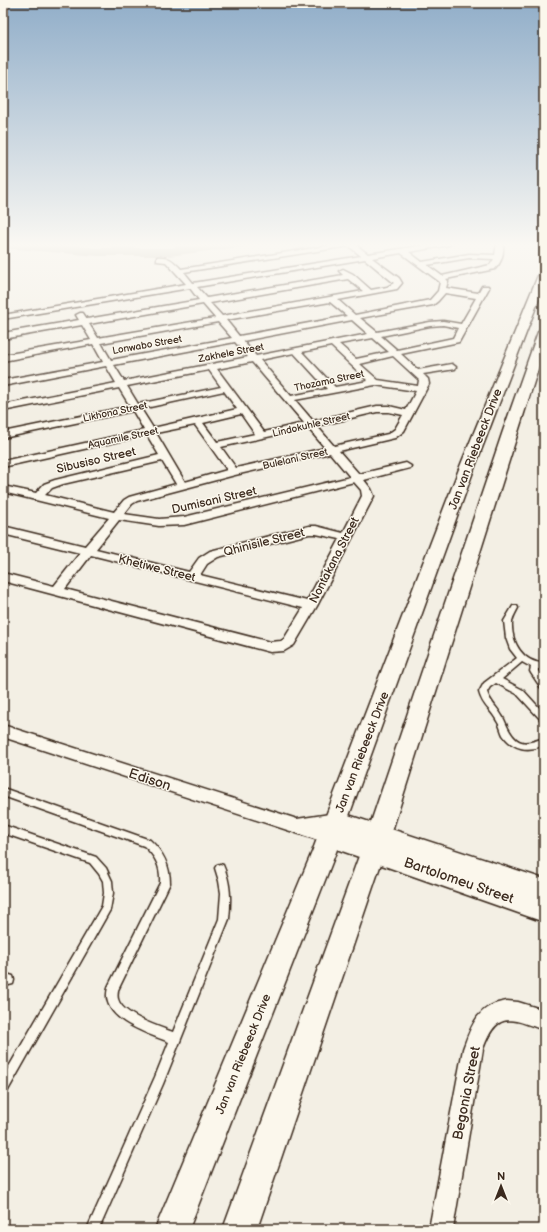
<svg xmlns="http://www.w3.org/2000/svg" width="547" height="1232" viewBox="0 0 547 1232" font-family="'Balsamiq Sans',sans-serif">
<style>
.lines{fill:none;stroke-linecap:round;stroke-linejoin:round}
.river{fill:#afa69a;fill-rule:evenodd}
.service-casing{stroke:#3b2a1e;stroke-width:3}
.minor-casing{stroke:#3b2a1e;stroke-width:3}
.tertiary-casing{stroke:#3b2a1e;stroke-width:3}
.secondary-casing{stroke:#3b2a1e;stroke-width:3}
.service{fill:#fbf7ec;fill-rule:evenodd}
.minor{fill:#fbf7ec;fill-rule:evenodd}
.tertiary{fill:#fbf7ec;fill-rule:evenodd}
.secondary{fill:#fbf7ec;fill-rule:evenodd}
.labels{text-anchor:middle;stroke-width:3;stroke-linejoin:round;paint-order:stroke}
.far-street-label{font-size:10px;fill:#3b2a1e;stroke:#fbf7ec}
.street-label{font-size:12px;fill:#3b2a1e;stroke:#fbf7ec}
.near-street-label{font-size:14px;fill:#3b2a1e;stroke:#fbf7ec}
</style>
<rect width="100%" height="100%" fill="#f3efe4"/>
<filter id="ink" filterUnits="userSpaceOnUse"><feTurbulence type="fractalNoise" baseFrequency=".025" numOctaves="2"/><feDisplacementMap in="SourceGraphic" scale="8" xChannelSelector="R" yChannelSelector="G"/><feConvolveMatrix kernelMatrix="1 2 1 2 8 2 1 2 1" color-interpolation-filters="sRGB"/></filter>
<g filter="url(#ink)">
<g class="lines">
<path class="river" d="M3,243H33L98,248H169L212,243H246L245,246L240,247L169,256H98L3,248Z"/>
<defs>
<path id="service" d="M513,606H517L518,608C516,612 512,618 512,623C511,642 523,663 544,663V669H538V671L544,680V689L541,688L531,673L530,671L531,667L522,662L502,679L523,690L544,713V721L541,720L517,694L496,683L490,687L487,692C490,702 497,707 502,716C505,720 506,725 509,730C519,748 529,743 544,738V745C529,752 513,750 503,735C501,731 500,725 497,721C491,709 483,707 479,692L484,683L517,658L510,649L506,638L504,621Z
M3,788L150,840C163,852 170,865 170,883L118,990C118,992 117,996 118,999C122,1015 159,1027 173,1032L219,919L221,893L219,881L215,868L217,865L220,864L223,865C231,883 231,900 229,919L163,1084L99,1229H87L155,1077L169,1042C147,1033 96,1018 109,985L160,883C161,867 156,857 144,846L3,796Z
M3,825L96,857L106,868L112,881L113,893L110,910L7,1092L3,1094V1077L102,906L104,893L103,881L99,874L90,863L3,833Z
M3,973L13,976L14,980L13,984L9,985L3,983Z"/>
<path id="minor" d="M346,243H360L356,245L368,254L438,243H452L449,245L409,252L422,262L469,254L495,255L497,243H503C504,252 502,262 495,269L446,279L448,281L446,288L478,293L482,286H488L489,288L459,342L401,354L418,370L452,364L456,367L455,369L423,374L428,379L429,384L404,431L395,438L339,451L359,474L406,463L411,466L410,468L364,480L371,489L374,496L317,606L294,645L284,651L270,652L3,581V573L54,586L80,553L3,534V526L85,546L109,518L3,492V486L36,493L44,484L55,480L159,455L147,435L3,467V461L144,430L133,411L3,438V432L130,406L119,388L3,411V405L116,383L106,366L3,386V380L103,362L93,344L3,361V355L91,340L82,325L3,339V333L79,320L76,315L80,313H83L87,319L199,300L190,288L3,319V315L186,284L166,262L157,261V257C169,256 173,261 181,269ZM349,246L361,256L193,283L184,272ZM401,253L440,282L438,291L430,300L355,315L338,300L397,289L402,283L399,278L372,258ZM469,258L494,259L490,265L442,276L427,265ZM365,259L394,283L387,287L371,290L353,274L343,269L339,271L343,275L207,298L197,287ZM348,279L363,291L222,316L210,303ZM445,293L476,298L461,324L443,321L430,322L377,332L360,318L433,305L438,301ZM330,302L347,316L239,336L226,320ZM203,304L215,318L98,338L89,324ZM352,320L368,334L256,356L243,341ZM218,322L232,338L111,360L101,343ZM443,325L458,328L453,338L397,350L381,336L430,326ZM373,338L389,352L356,359L339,344ZM235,342L248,357L124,381L114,365ZM331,346L368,381L335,387L302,352ZM294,353L327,389L291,396L260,360ZM393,356L419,380L418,386L378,380L360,364ZM252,362L304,423L264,432L217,369ZM209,370L221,387L138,404L127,386ZM375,385L416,391L406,410L389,406H377L313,421L295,400ZM224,391L237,409L153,428L141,409ZM377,412H389L403,415L395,429L388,434L334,446L317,426ZM241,414L255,434L217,442L203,423ZM195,425L227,470L185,482L156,433ZM308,428L325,448L236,468L221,447ZM330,453L350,477L184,517L159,519L124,514L132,504L137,501L235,475ZM162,461L176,484L129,497L124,500L114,512L45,495L52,488L63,484ZM354,482L361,490L362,496L343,533L316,526H309L210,551L199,558L189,572L96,549L119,520L159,526L184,525ZM309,534H316L340,539L307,601L200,575L207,564L218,557ZM91,555L303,608L284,639L281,641L270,642L65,589Z
M3,725L297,819L336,813L342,815L344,820L342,825L327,829L336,832L338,837L336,842L330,844L3,737Z
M507,1001L518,1002L544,1010V1030C510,1018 497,1010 483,1049L453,1229H429L463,1049C472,1024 478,1005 507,1001Z"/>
<path id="tertiary" d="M336,811L544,879V922L322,844L319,837L322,830L330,827L335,829L328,827L325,820L328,813Z"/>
<path id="secondary" d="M544,270V286L474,469L336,852L189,1229H155L312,852L459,469L539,273Z
M544,328V350L391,834L257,1229H223L367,834L503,431L538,332L540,329Z"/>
</defs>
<use href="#service" class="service-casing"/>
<use href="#minor" class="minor-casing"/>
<use href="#tertiary" class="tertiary-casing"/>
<use href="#secondary" class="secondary-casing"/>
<use href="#service" class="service"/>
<use href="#minor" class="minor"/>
<use href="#tertiary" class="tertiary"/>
<use href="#secondary" class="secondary"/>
</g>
</g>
<linearGradient id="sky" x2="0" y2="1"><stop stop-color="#91aec9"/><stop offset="0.59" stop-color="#faf8f3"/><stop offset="1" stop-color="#faf8f3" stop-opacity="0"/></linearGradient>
<rect width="547" height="415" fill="url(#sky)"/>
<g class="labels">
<g class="far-street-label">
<text transform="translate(147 344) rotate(-10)" y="4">Lonwabo Street</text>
<text transform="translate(231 352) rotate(-11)" y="4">Zakhele Street</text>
<text transform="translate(329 380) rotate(-12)" y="4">Thozama Street</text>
<text transform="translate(115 411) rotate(-12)" y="4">Likhona Street</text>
<text transform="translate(311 424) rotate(-13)" y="4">Lindokuhle Street</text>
<text transform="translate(123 437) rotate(-12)" y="4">Aquamile Street</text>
<text transform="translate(295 458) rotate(-13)" y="4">Bulelani Street</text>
</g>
<g class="street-label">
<text transform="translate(475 449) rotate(-69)" y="4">Jan van Riebeeck Drive</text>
<text transform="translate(96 460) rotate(-13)" y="4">Sibusiso Street</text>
<text transform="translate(214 500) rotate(-13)" y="4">Dumisani Street</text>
<text transform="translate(264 542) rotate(-14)" y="4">Qhinisile Street</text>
<text transform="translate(334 560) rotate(-63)" y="4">Nontakana Street</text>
<text transform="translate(157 568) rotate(14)" y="4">Khetiwe Street</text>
<text transform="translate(362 752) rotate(-69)" y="4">Jan van Riebeeck Drive</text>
<text transform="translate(243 1054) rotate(-68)" y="4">Jan van Riebeeck Drive</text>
</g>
<g class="near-street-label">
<text transform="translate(150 779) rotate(18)" y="5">Edison</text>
<text transform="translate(459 880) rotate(19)" y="5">Bartolomeu Street</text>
<text transform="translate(466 1093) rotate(-79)" y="5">Begonia Street</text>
</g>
</g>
<rect width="547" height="1232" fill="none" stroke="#fbf7ec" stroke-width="16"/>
<rect x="8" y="8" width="531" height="1216" fill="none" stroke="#3b2a1e" stroke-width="1.5" filter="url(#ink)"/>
<g transform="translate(501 1186)" stroke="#fbf7ec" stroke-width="3" paint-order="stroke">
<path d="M0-3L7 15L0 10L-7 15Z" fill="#3b2a1e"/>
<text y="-6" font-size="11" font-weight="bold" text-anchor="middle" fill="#3b2a1e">N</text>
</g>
</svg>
